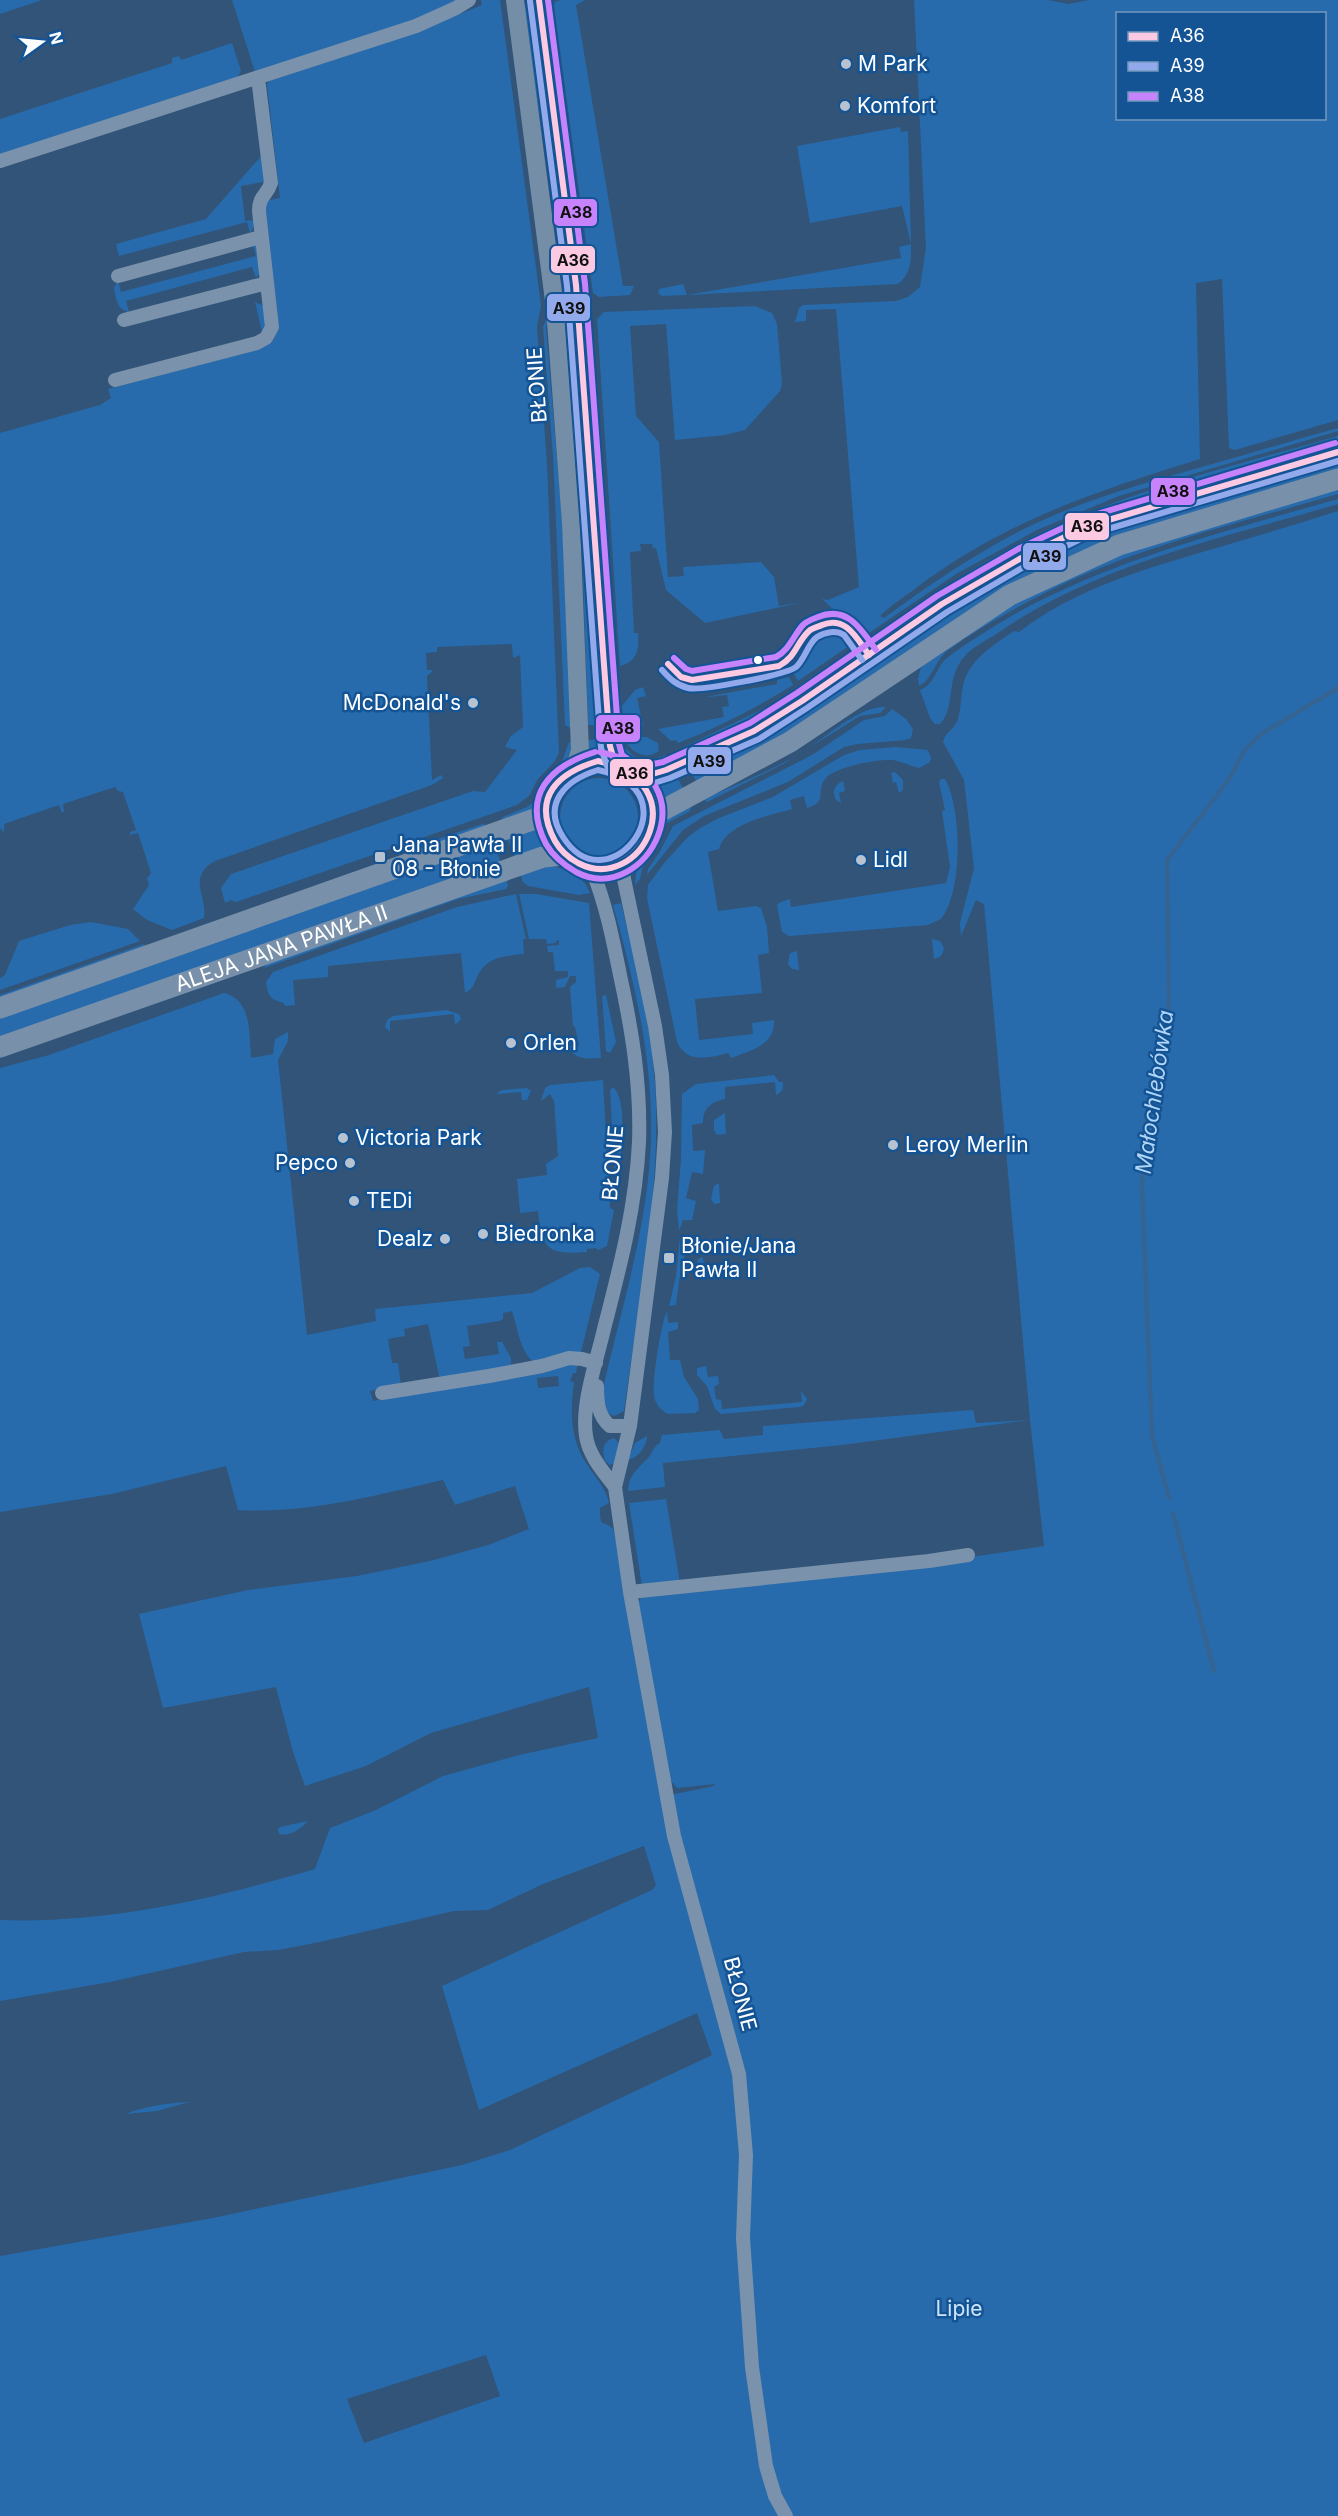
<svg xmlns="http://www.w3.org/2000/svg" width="1338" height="2516" viewBox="0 0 1338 2516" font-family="Inter,sans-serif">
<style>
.green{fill:#286bac;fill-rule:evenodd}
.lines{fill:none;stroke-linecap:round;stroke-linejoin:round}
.stream{stroke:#366492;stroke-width:4.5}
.street{stroke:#7a92ab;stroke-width:14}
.secondary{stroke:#758ea7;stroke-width:18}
.primary{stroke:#7890a9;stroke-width:21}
.bus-1-casing{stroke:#145495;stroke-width:10}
.bus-2-casing{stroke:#145495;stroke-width:10}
.bus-3-casing{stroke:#145495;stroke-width:10}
.bus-1{stroke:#fbc9e2;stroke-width:6}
.bus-2{stroke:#92aaec;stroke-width:6}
.bus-3{stroke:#c783fc;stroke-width:6}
.poi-dot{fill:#b7c3d0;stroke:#145495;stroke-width:2}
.bus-dot{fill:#fff;stroke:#145495;stroke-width:2}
.labels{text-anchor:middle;stroke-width:5;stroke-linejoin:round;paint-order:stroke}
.poi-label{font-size:21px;fill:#fff;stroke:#145495;text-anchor:start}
.street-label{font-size:21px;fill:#fff;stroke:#145495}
.park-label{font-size:21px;fill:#cce5fd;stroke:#145495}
.water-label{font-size:22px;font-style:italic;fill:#b0d6f9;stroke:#145495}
.line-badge{stroke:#145495;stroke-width:2}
.pale-badge-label{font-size:16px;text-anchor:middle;font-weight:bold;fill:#111}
</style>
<rect width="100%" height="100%" fill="#315478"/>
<path class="green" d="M0,0H42L0,14Z
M232,0H460L412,21L255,72Z
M481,0H500L541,305L537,327L547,464L559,752L555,761L537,780L530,795L517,805L236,902L231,900L225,903L221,888L231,874L473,791L485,792L517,750L505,747L511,736L523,727L520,655L513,658L512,644L437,647V652L426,653L427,670H432V672L427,676L432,780L441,775L443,778L432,785L215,861C186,877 208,897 204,918L172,930L147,920L133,909L149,885L147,878L151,873L138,833L130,835V832L136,830L123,792L118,791L115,787L63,804L64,811L62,813L59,805L4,824V832L0,828V433L100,405L111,398L108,389L260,349L272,342L279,328L265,201L280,198L267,85L269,81L403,37L482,5Z
M560,0H585L576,5L623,286H634L630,295L599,297L593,293L554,6L555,2Z
M914,0H1048L1068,4L1089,0H1338V420L1235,450L1229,448L1222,279L1196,283L1200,459C1096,491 1003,522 916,588C904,597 890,606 880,616L884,618C928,586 973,555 1022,530C1078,502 1138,485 1198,468C1245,455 1291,441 1338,428V431L1119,496L1037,530L956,574L869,633L852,616L835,611L822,599L828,600L859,587L836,309L806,310V321L795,322L799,308L803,305L896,301L908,297L920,287L926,248ZM1118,14H1324V118H1118Z
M550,2L589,295L583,271L549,11Z
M525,7L528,9L555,182L567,288L535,85Z
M232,43L241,71L237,78L0,157V119L172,63V58L179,56L181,60Z
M900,127L901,132L908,131L911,244C911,260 912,273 898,284L684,295L662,296L658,293L659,289L683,284L687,295L901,258L899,247L911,244L902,206L810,223L797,146Z
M262,155L266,186L262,182L241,186L245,221L256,220L252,231L250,233L247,222L119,256L116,244L206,219Z
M253,245L256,246L260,273L256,278L252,267L126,301L129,312C117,310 116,298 114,288L118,281L121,292L256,256Z
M255,302L264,306L267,326L262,332Z
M755,306L772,313L777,324L782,383L780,391L745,430L725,435L675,440L666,324L630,326L636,416L659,442L668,577L684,576L683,567L761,562L774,577L779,606L804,602L705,623L666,590L656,548H653L652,544H640L641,551L630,552L634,633H638C639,649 638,661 620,666L597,319L604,312Z
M549,313L546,328L562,517L571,727L570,728L565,725L553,456L543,327Z
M592,315V337L616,675L613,672L589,338V323Z
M1338,436V442L1182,487L876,637L873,635C927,599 980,561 1040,533C1134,489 1238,465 1338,436Z
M579,454H580L600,725H588Z
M1338,459V471L1110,540L1067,557L1028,576L817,716L697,783L690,769L1001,578L1099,532Z
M1338,488V494C1236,524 1131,548 1037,597C1007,613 974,631 947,651C935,661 932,680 919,686L918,679L921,667L1016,602L1120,554Z
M1338,499V504C1223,538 1097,564 998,633C987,640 972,647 964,657C945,679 956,708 940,724H935L930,718L920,690C932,686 935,673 942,663C952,651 1006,619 1022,610C1121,557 1230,530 1338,499Z
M1338,511V2516H791L774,2480L751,2311L742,2077L670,1795L714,1786L715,1784L677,1788L667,1776L638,1603L642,1595L944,1561L1044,1546L1030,1420L842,1445L663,1463L665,1487L628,1491C629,1474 637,1470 648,1458C653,1453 653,1446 660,1443L662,1435L720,1430L724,1439L763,1435V1426L973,1410L976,1423L1030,1420L984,904L976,900L961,936L960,923L974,868L964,780L943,742C945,732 955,729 958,719C961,708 961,696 963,686C968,660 994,645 1014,631L1019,632C1073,590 1141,570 1206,551C1250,538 1294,525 1338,511Z
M828,631L837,632L849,646L798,681L792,671C806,658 809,636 828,631Z
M850,651V655L774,710L722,738L683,753L684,747L767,707Z
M789,677L793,685C756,708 719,727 678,743L676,740L671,741L658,729L724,717L722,707L729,706L727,695L705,697L777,684V680Z
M643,687L646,696L637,698L643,726L624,728L622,706L635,690Z
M881,707H886L880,713L860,716L783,764L707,802L704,799C737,784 770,771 801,753C823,740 855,709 881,707Z
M892,709L906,719L913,729L911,738L906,740L857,744L844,747L788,782L704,816L683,830L647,875L648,869L659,853L673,826L812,755L864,720L885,716Z
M634,737H647L658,743L659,751C647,759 636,755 627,744Z
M601,739L602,757L589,758V740Z
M618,739C635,759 638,766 665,755L670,758C647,766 626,769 618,739Z
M569,742H572C569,765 550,786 537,804L531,810L501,821L503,817L527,807L535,801L544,782L562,762Z
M895,747L928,750L931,758L930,762L919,768C910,766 901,761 892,760C877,759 834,767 825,779C815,793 829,801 807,808L804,796L790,800L792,809C768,816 727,823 719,849L708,852L718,911L756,906L761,908L767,927L769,953L758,955L762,993L695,999L699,1040L753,1034L752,1023L774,1020C775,1046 751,1050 731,1058L728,1053C709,1058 687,1064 677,1042L647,898L648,885L665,862L688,837L700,828L719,818L773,797L844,755L860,750Z
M895,772L903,780V790L899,793L896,782L893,783L891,773Z
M676,774L683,789L658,800L650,785Z
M560 817a39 39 0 1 1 78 0a39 39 0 1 1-78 0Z
M941,779H945C962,808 963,892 941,919L928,925L789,936L782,932L777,905L781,902L790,899L791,907L946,883L950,867L942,811L945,810L939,782Z
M843,781L845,791L839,793L841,803L836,800C832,792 834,785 843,781Z
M691,807L690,811L667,823L655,851L642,869L640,879L635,885L636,873L663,823L676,812Z
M483,824L488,826L440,845L398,852Z
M540,828L546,846L515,857L507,838Z
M494,843L501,863L0,1038V1016Z
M549,866C567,868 584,876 590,893L579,895L528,886L523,882L520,874Z
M506,878L508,885L506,889L458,899L264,968L267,963Z
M516,894L526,939H523L524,954C505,956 486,957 477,977C474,984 473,989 465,993L461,953L328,966V977L293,980L295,1005L285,1006L284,1003C271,1001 267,994 266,982L273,972L457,907Z
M519,894H536L589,903L601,1058C587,1059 575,1060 567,1046L579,1045L575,1027L573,1026L570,987L576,982V976H570L565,987L556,988V980L568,977V971H555L553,952H548L547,946L559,945V940L556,941V943L547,944L546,939H529Z
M621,903C637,968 654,1037 656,1104C659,1206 637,1310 624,1411L614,1416L608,1413L603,1397V1388C620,1315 642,1244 649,1170C658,1079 637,991 613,905Z
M91,922L128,929L140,941L0,990V978L5,975L19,941L70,925Z
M932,939L940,941L944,948C943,955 940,958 934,959Z
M144,944L145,946L0,1000V995Z
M797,951L799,970L792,969L788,964L790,953Z
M224,993C252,1000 249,1032 251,1058L273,1054L275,1039L288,1032V1041L278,1060L307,1335L376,1321L375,1309L532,1293L580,1268L590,1267L600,1274L581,1352L534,1362C520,1353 517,1325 512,1311L503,1313V1319L499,1321L467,1326L470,1346L463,1347L465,1359L499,1354L497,1342H502L511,1358V1366L444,1379L439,1376L428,1324L404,1329L405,1336L388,1339L392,1363H398L401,1385L370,1391L373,1401L578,1362L576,1373H573L570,1381L574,1382C570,1410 570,1439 586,1463C595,1477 605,1486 609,1503L600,1508C600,1531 603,1518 614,1530L628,1608L736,2075L750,2368L781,2516H0V2256L213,2218L462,2165L510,2150L712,2055L697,2013L479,2110L442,1986L652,1890L656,1885L644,1846L543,1884L488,1910L454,1911L320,1942L278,1950L244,1952L110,1982L0,2001V1920C106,1924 214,1899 315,1869L330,1828L376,1810L443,1776L519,1755L598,1738L589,1687L431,1733L366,1766L305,1786L293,1752L276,1687L163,1708L139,1614L248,1590L357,1576L430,1561L488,1545L529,1529L515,1486L455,1505L443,1480C377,1495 307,1514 238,1510L226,1466L112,1494L0,1512V1068L49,1055ZM558,1376L559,1386L538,1388L537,1378ZM486,2355L500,2396L364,2443L347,2399Z
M606,995L616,1042L610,1053L606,1051L602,996Z
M446,1010L459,1014L461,1019L455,1025L454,1014L390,1021V1032L385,1027L387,1020L393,1016Z
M774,1075L779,1082H783C783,1088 783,1092 776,1095L775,1082L725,1087V1099C711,1102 703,1108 703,1123L692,1125L693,1151L705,1150L703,1174L692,1172L686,1198L696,1201L692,1220H683L679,1231L677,1210L681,1159L682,1094L696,1084Z
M603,1080L610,1208L614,1210L607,1246L598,1250L596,1248L587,1249V1252C548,1255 542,1250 538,1211L520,1213L517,1179L547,1175L546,1164L558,1156L554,1101L550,1094L541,1101L545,1088L550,1085Z
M613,1087C631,1103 618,1174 616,1197L610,1090Z
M527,1088L531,1091L527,1100H522L521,1092L496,1094L502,1090Z
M725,1113L726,1134L717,1135L714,1130V1120Z
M719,1183L720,1203L714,1204L711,1199L714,1186Z
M689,1235L679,1281L676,1305L669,1306L676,1276L680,1237Z
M703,1257L705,1279H698L695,1275L698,1259Z
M667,1311L668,1323L678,1322V1329L668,1332L670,1360H680L684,1377L698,1399L699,1410L694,1414L693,1413L668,1414C662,1411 657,1406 655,1400C650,1389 661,1323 667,1311Z
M706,1366L708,1377L718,1376L719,1384L714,1387L716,1399L721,1400L722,1409L802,1402L801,1391L807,1399L804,1405L800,1407L721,1414L715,1409L707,1386L697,1375V1368Z
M647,1436C647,1446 638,1458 628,1460L635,1443Z
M614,1438L619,1443L614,1463L610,1465L605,1461C602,1450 602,1442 614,1438Z
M666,1499L680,1583L642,1586L629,1503Z
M308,1821C302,1828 290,1837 279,1834L278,1829L280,1827Z
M189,2102L157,2111L125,2114C147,2106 166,2103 189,2102Z"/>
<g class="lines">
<path class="stream" d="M1169,1498L1152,1436L1142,1187L1144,1132L1166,1035L1169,1000L1167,860L1230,778L1244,751L1261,734L1338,688
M1173,1513L1214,1671"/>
<path class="street" d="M0,161L416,26L456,8L469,0
M118,276L261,237
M124,320L267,283
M115,380L257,343L266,338L272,327L259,211C259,195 267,196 271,183L258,78
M623,864L624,879L655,1026L662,1075L665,1132L662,1178L630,1426L615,1487L630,1592L674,1836L739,2074L746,2155L743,2238L752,2367L766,2466L775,2496L786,2516
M592,870C606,904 613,940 620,975C632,1030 641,1085 639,1142C636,1206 620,1267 604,1329C597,1360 581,1404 586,1436C589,1456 603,1471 615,1487
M597,1386C597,1402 598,1416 610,1426H630
M382,1393L489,1376L542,1366L569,1358L582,1359L596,1363
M630,1592L929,1561L968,1555"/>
<path class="secondary" d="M515,0L555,308L571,523L580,750L575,767
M539,0L576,285L610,746L614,760L621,766"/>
<g class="primary">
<path d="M598,761C657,765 674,832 624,863C615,869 602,869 592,870C529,846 530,772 598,761Z"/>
<path d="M636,776C666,778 750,734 777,717C860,664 936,600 1024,556C1123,507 1232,482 1338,452"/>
<path d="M654,815L790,742L1010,595L1119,545L1338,479"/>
<path d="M0,1008L546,815"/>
<path id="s1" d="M0,1047L543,857L564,855"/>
</g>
<defs>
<path id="bus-1" d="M539,0L576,285L610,746L614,760L636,776H646L666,770L754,731L802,701L942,604L1023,557L1088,526L1338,452
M668,664L681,677L692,680L779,666C797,656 796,643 809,631C812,628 818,627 822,625C846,615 857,639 869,655
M598,761C699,782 641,896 578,863C569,858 560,850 555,841C531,797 558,773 598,761Z"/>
<path id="bus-2" d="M530,1L567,286L601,748L607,766L632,784L648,785L670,778L759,739L807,708L947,612L1027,565L1091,534L1338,461
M662,670C670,679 676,685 688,688C701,691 786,675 796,667C805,659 808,643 817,637C825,632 836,630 844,635L862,660
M598,770C698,791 609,909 563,837C541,803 566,780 598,770Z"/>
<path id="bus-3" d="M548,0L585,284L619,744L622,755L639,767L663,762L750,723L797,693L937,596L1018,549L1084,518L1335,443
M674,658L686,669L692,671L776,657C789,650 793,637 802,626C806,621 813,619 818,617C847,605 861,629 876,650
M595,752C550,766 521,795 546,844C553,856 564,865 576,872C646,909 717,777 600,752"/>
</defs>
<use href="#bus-1" class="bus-1-casing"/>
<use href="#bus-2" class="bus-2-casing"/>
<use href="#bus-3" class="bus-3-casing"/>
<use href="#bus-1" class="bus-1"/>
<use href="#bus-2" class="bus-2"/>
<use href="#bus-3" class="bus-3"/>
</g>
<g class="poi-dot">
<circle cx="846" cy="64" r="6"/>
<circle cx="845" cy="106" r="6"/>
<circle cx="473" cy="703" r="6"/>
<rect x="374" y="851" width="12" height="12" rx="3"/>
<circle cx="861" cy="860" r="6"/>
<circle cx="511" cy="1043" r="6"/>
<circle cx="343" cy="1138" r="6"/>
<circle cx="893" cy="1145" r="6"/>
<circle cx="350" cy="1163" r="6"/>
<circle cx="354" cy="1201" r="6"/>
<circle cx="483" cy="1234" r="6"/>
<circle cx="445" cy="1239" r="6"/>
<rect x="663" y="1252" width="12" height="12" rx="3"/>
</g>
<circle class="bus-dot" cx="758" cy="660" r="5"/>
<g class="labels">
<g class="poi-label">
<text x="858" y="71">M Park</text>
<text x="857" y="113">Komfort</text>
<text x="461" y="710" text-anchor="end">McDonald's</text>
<text x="392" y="852">Jana Pawła II<tspan x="392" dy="24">08 - Błonie</tspan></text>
<text x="873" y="867">Lidl</text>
<text x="523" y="1050">Orlen</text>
<text x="355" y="1145">Victoria Park</text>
<text x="905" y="1152">Leroy Merlin</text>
<text x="338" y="1170" text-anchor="end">Pepco</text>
<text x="366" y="1208">TEDi</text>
<text x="495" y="1241">Biedronka</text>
<text x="433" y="1246" text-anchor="end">Dealz</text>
<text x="681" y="1253">Błonie/Jana<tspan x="681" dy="24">Pawła II</tspan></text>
</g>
<g class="street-label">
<text transform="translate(537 385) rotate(-94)" y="7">BŁONIE</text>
<text dy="7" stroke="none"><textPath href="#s1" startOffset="298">ALEJA JANA PAWŁA II</textPath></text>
<text transform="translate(613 1163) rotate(-85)" y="7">BŁONIE</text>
<text transform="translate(740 1994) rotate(75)" y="7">BŁONIE</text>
</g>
<g class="park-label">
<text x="959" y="2316">Lipie</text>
</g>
<g class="water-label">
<text transform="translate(1154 1092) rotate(-82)" y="8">Małochlebówka</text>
</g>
</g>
<g class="line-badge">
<rect x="553" y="198" width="45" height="29" rx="6" fill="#c783fc"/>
<rect x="550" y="245" width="46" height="29" rx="6" fill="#fbc9e2"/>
<rect x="546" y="293" width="45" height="29" rx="6" fill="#92aaec"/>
<rect x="1150" y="477" width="46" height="29" rx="6" fill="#c783fc"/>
<rect x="1064" y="512" width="46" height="29" rx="6" fill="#fbc9e2"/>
<rect x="1022" y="542" width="45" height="29" rx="6" fill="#92aaec"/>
<rect x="595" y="714" width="46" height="29" rx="6" fill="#c783fc"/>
<rect x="687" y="746" width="45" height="29" rx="6" fill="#92aaec"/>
<rect x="609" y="758" width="45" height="29" rx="6" fill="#fbc9e2"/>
</g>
<g class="pale-badge-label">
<text x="576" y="218">A38</text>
<text x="573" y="266">A36</text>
<text x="569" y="314">A39</text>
<text x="1173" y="497">A38</text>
<text x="1087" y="532">A36</text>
<text x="1045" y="562">A39</text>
<text x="618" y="734">A38</text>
<text x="709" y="767">A39</text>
<text x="632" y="779">A36</text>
</g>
<rect x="1116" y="12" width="210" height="108" fill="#145495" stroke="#7298bf" stroke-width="1.5"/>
<rect x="1128" y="32" width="30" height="9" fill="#fbc9e2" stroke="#7298bf" stroke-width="1.5"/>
<text x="1170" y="42" font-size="18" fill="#ffffff">A36</text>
<rect x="1128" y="62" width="30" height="9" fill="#92aaec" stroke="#7298bf" stroke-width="1.5"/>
<text x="1170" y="72" font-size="18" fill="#ffffff">A39</text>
<rect x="1128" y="92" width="30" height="9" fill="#c783fc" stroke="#7298bf" stroke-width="1.5"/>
<text x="1170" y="102" font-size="18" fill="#ffffff">A38</text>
<g transform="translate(42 42) rotate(75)" stroke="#145495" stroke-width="4.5" paint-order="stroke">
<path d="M0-4.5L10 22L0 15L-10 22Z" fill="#ffffff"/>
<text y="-9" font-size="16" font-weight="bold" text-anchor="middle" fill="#ffffff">N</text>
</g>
</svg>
